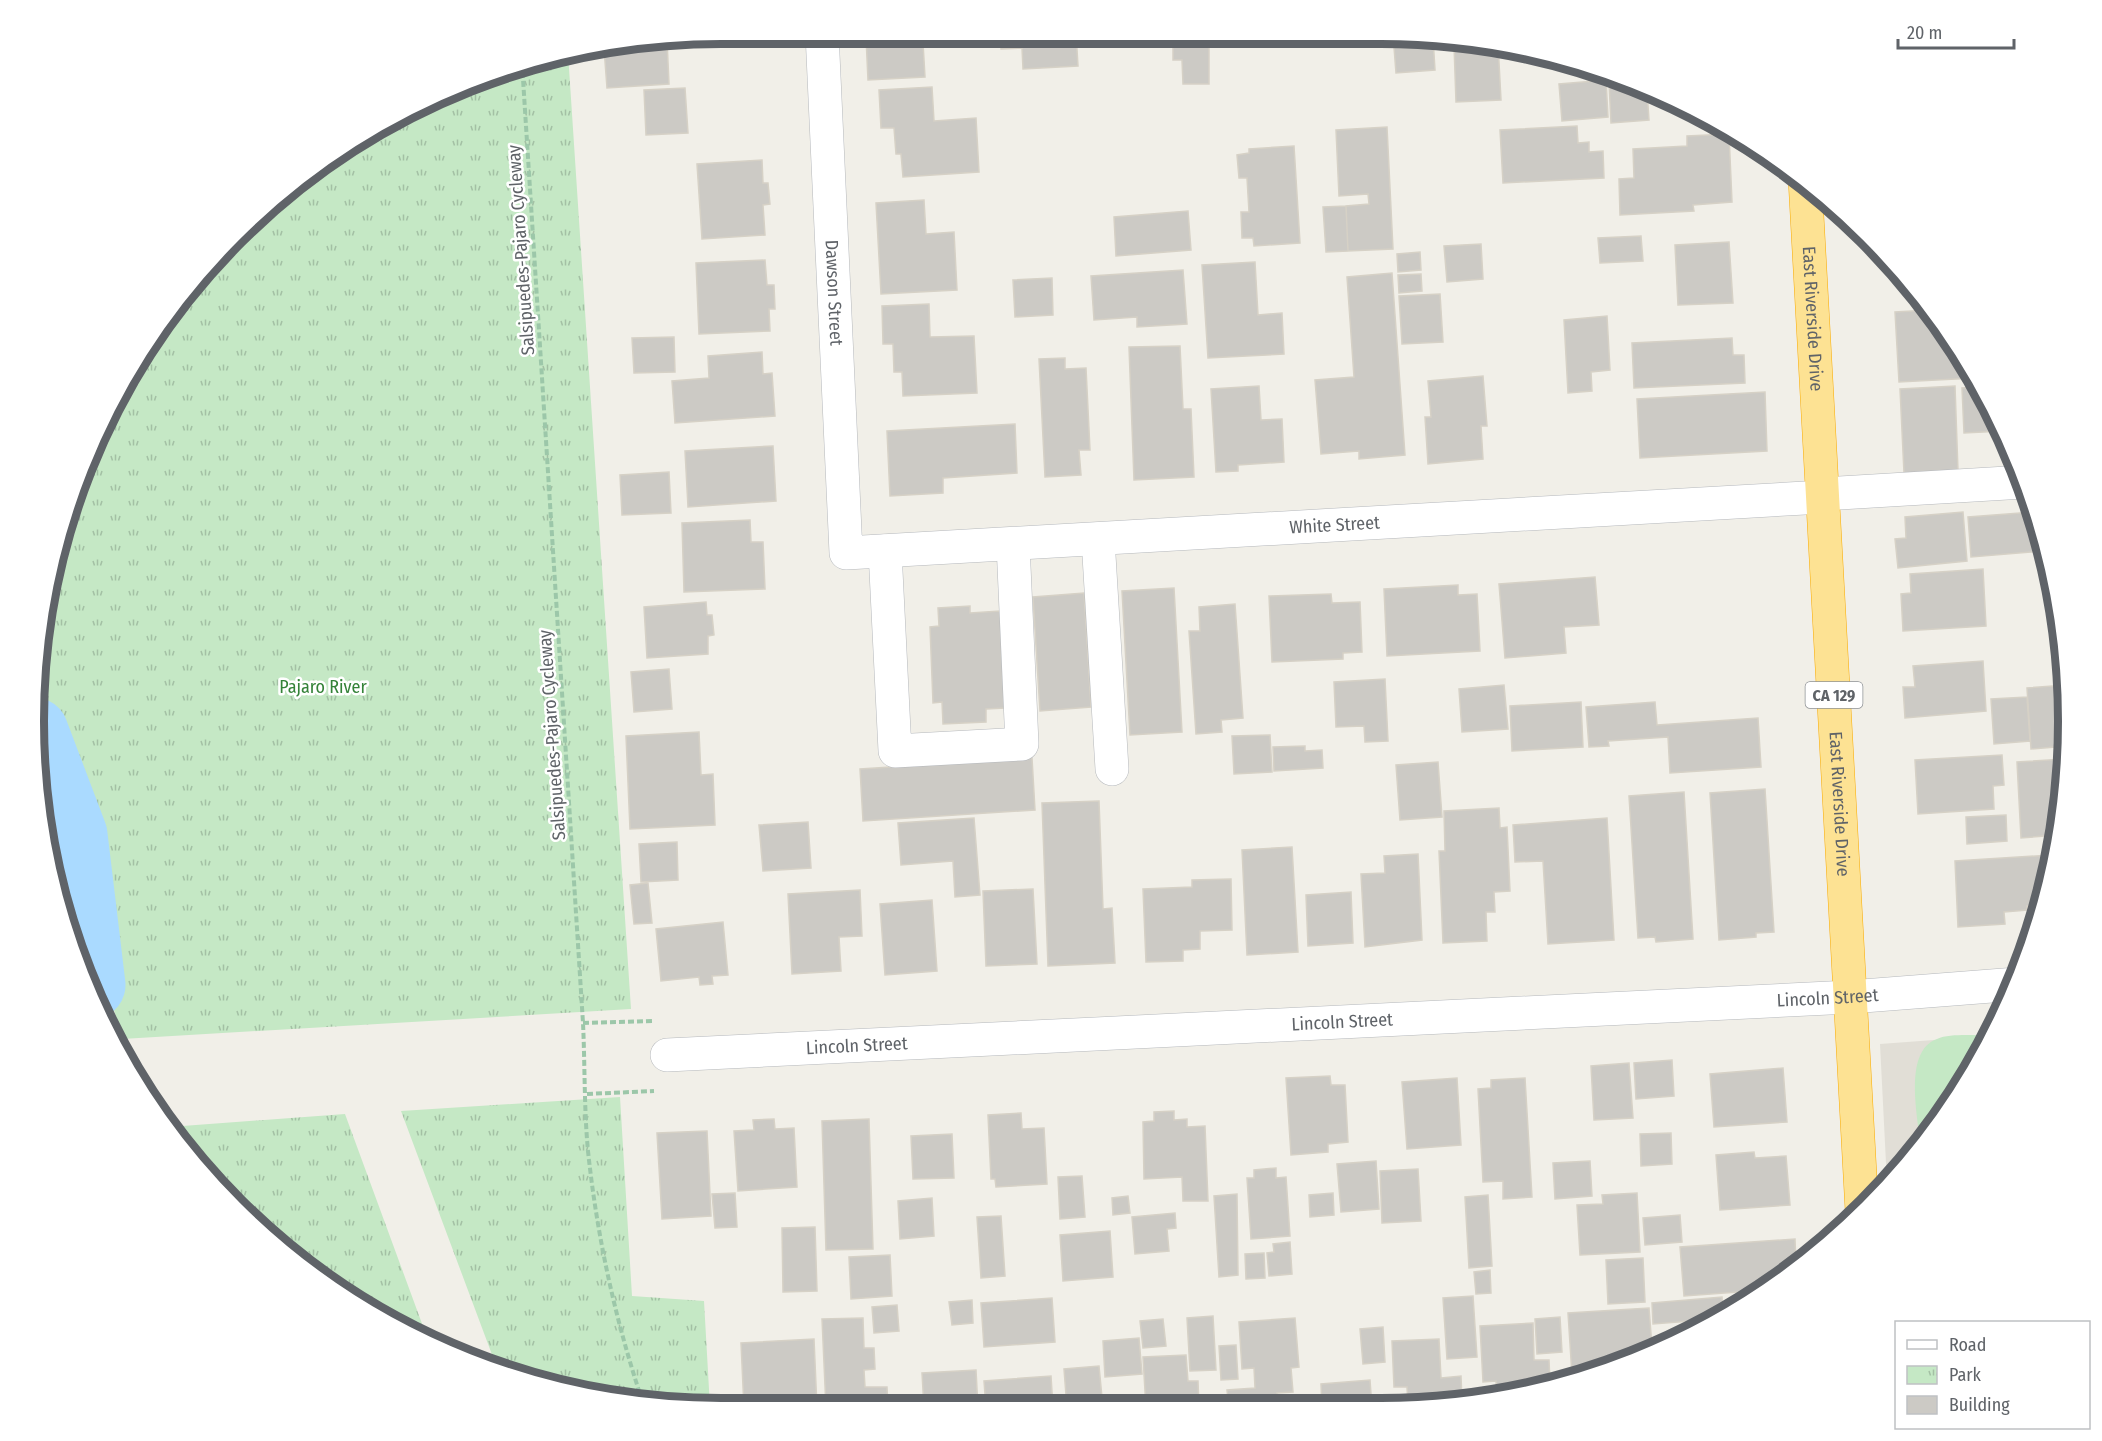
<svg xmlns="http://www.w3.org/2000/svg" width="2102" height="1441" viewBox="0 0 2102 1441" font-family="'Fira Sans Condensed',sans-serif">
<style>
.education{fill:#e1ded6}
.park{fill:url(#park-tufts)}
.pitch{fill:#c5e8c5}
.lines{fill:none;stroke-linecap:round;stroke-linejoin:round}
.river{stroke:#aadaff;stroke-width:69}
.building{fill:#cccac5;stroke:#d6d1c6;stroke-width:1.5}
.minor-casing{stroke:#b5b8bc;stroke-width:34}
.highway-casing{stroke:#f9ab00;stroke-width:34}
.path{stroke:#9cc7a9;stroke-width:4;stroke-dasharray:6 3;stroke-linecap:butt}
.minor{stroke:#fff;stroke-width:33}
.highway{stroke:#fde293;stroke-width:33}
.labels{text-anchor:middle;stroke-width:5;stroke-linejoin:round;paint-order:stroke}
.shield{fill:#fff;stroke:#8f9295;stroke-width:1.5}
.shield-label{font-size:16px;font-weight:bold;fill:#5f6368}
.street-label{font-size:18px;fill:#5f6368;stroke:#fff}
.park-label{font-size:18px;fill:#348238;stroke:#fff}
.rim{fill:none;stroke:#5f6368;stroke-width:8}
</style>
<defs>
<pattern id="park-tufts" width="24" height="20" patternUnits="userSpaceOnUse" patternTransform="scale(1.5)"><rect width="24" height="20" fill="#c5e8c5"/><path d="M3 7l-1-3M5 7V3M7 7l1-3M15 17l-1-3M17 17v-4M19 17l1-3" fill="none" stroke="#a3c0a4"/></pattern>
</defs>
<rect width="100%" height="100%" fill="#f1efe8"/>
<path class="education" d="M1988,1036L1953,1103L1887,1183L1880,1044Z"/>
<path class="park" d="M568,53L631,1009L122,1039L33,716L39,631L85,457L125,376L203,267L339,149L457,85L542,57Z
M620,1097L632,1296L704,1301L710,1407L586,1395L497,1368L401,1111Z
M345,1114L428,1340L338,1292L234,1206L169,1127Z"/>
<path class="pitch" d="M1989,1035L1953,1103L1920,1143C1918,1115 1903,1051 1937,1039C1951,1033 1974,1036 1989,1035Z"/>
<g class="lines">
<path class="river" d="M34,732L73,835L91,985"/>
</g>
<path class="building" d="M881,33H962V41L923,43L925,77L868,80L866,37L881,36Z
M1000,33H1076L1078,66L1023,69L1022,48L1001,49Z
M1173,33H1223V45H1209V84H1183L1182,60H1173Z
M1393,34L1433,38L1435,70L1396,73Z
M667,40L669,84L607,88L604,48Z
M1463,41L1498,44L1501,100L1456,102L1454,45H1463Z
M1606,80L1608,117L1562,121L1559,84Z
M1609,82H1620L1647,91L1649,120L1611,123Z
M932,87L934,121L976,118L979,172L903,177L901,154H896L894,128H881L879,90Z
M685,88L688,133L646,135L644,90Z
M1577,126L1578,143L1589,142V152L1603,151L1604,178L1503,183L1500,130Z
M1387,127L1393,249L1348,251L1346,206L1369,204L1368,194L1339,196L1336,130Z
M1729,134L1732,202L1693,205L1694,211L1620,215L1619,179L1634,178L1633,149L1687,146V136Z
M1294,146L1300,243L1254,246L1253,238H1242L1241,212H1249L1247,178H1239L1237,155L1249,153V149Z
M762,160L763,183H768L770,204L763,205L765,235L702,239L697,164Z
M924,200L926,234L954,232L957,290L881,294L876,203Z
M1346,206L1348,251L1326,252L1323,207Z
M1188,211L1191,250L1116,256L1114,217Z
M1641,236L1643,261L1600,263L1598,238Z
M1729,242L1733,303L1678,305L1675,245Z
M1481,244L1483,279L1447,282L1444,246Z
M1420,252L1421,270L1398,272L1397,254Z
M765,260L767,285H774L775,309H769L770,331L699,334L696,263Z
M1255,262L1258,315L1282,313L1284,354L1208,358L1202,265Z
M1183,270L1187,324L1137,327V317L1094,320L1091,276Z
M1392,273L1405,455L1359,459V451L1321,454L1315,380L1354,377L1347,277Z
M1421,274L1422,291L1399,293L1398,275Z
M1052,278L1053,315L1015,317L1013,280Z
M1440,294L1443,342L1402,344L1399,296Z
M929,304L930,337L974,336L977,393L903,396L902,372H894L893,344H883L882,306Z
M1930,310L1953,339L1974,378L1899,382L1895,312Z
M1607,316L1610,370L1591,372L1592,391L1568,393L1564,320Z
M674,337L675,372L634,373L632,338Z
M1732,338L1733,355H1744L1745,383L1634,388L1632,343Z
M1180,346L1183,409H1191L1194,477L1134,480L1129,347Z
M762,352L763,374L772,373L775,416L675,423L672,381L709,378L708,356Z
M1065,358V369L1086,368L1090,450H1079L1081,475L1045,477L1039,359Z
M1483,376L1487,426H1481L1483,459L1428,464L1425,417H1431L1428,381Z
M1259,386L1261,420L1282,419L1284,462L1238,465V471L1216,472L1211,389Z
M1955,386L1958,471L1904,473L1900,389Z
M1979,387L2002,431L1964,433L1962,388Z
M1765,392L1767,451L1640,458L1637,399Z
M1015,424L1017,473L943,478V493L890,496L887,431Z
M773,446L776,501L688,507L685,451Z
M669,472L671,513L622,515L620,475Z
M1963,512L1967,561L1898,568L1895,539L1906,538L1905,517Z
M2033,512L2044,551L1971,557L1968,517Z
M750,520L751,542H763L765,589L684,592L682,523Z
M1983,569L1986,626L1903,631L1901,594L1911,593L1910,574Z
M1595,577L1599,625L1564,627L1566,653L1505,658L1499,584Z
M1458,585V595L1477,594L1480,651L1387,656L1384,589Z
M1174,588L1182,732L1130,735L1122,591Z
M1084,593L1091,707L1040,711L1033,597Z
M1331,594L1332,603L1360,602L1362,652L1343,653V659L1272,662L1269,596Z
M706,602L707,615H712L714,635L708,636V654L647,658L644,607Z
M1235,604L1243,718L1221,720L1222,732L1196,734L1189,631H1200L1199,607Z
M970,606V613L1000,611L1005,708L986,709V722L943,724L942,702L933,703L930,627L939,626L938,608Z
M1983,661L1986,711L1905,718L1903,687H1915L1913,666Z
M669,669L672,709L634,712L631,672Z
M1385,679L1388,741L1365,742L1364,726L1336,727L1334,682Z
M1504,685L1508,729L1462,732L1459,689Z
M2066,685L2069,721L2067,746L2031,749L2027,688Z
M2027,697L2030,741L1994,744L1991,699Z
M1581,702L1583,747L1512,751L1510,706Z
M1655,702L1657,725L1758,718L1761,767L1670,773L1668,737L1608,741L1609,746L1589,747L1586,707Z
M699,732L701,775L713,774L715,825L630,829L626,736Z
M1270,735L1272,772L1234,774L1232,736Z
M1305,746V751L1322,750L1323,768L1274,771L1273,747Z
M2002,755L2004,785L1993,786L1994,809L1918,814L1915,760Z
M1032,758L1035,810L863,821L860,769Z
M2065,759L2058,835L2021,838L2017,762Z
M1438,762L1442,817L1400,820L1396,765Z
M1765,789L1774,932L1756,933V937L1719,940L1710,793Z
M1684,792L1693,939L1656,942L1655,937L1638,938L1629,796Z
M1099,801L1103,909L1112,908L1115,963L1048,966L1042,803Z
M1499,808L1500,828L1507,827L1510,891L1494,892L1495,912H1486L1487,941L1443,943L1439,851H1445L1444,811Z
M2006,815L2007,841L1967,844L1966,817Z
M974,818L980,895L955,897L953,861L901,865L898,823Z
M1607,818L1614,940L1548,944L1543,861L1515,862L1513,825Z
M808,822L811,868L763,871L759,825Z
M677,842L678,880L641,882L639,844Z
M1292,847L1298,952L1247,955L1242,850Z
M1418,854L1422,940L1365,947L1361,874L1385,873L1384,856Z
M2051,855L2052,868L2040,906H2027V910L2004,912L2005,924L1958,927L1955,861Z
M1231,879L1232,930L1200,931V949L1183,950V961L1146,962L1143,889L1192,887V880Z
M648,883L652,923L634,924L630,885Z
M1033,889L1037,964L986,966L983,891Z
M860,890L862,936L839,937L841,971L792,974L788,894Z
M1351,892L1353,943L1308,946L1306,895Z
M932,900L937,971L885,975L880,904Z
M723,922L728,975L712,976L713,984L700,985L699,977L661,981L656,929Z
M1672,1060L1674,1096L1636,1099L1634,1063Z
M1629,1063L1633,1118L1594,1120L1591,1066Z
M1783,1068L1787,1122L1714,1127L1710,1074Z
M1330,1076L1331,1085H1345L1348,1142L1328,1144V1152L1291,1155L1286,1078Z
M1457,1078L1461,1145L1407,1149L1402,1082Z
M1525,1078L1532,1197L1503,1199V1181L1483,1182L1478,1089L1491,1088V1080Z
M1174,1111V1120L1187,1119V1127L1205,1126L1208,1201H1183L1182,1177L1144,1179L1143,1122L1154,1121V1112Z
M1021,1113L1022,1129L1044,1128L1047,1184L996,1187L995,1179H991L988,1115Z
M774,1119L775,1129L794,1128L797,1187L738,1191L734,1131L754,1130L753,1120Z
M869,1119L873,1249L826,1250L822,1121Z
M707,1131L711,1216L662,1219L657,1133Z
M1671,1133L1672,1164L1641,1166L1640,1134Z
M952,1134L954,1178L913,1179L911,1136Z
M1754,1152L1755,1158L1786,1156L1790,1205L1720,1210L1716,1155Z
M1376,1161L1379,1209L1341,1212L1337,1164Z
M1590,1161L1592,1196L1555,1199L1553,1163Z
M1276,1168V1178L1286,1177L1290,1236L1251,1239L1247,1178H1254V1170Z
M1418,1169L1421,1221L1382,1223L1380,1171Z
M1082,1176L1085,1217L1060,1219L1058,1177Z
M735,1193L737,1227L715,1228L712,1194Z
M1333,1193L1334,1215L1310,1217L1309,1195Z
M1637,1193L1640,1252L1580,1255L1577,1205L1603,1204L1602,1195Z
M1237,1194L1238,1275L1219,1277L1214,1196Z
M1488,1195L1492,1266L1469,1268L1465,1197Z
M1128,1196L1130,1213L1113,1215L1112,1198Z
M932,1198L934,1236L900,1239L898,1201Z
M1175,1213L1176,1228L1167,1229L1169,1251L1135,1254L1132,1217Z
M1680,1215L1682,1242L1645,1245L1643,1218Z
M1001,1216L1005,1276L981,1278L977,1217Z
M815,1227L817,1291L783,1292L782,1228Z
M1110,1231L1113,1277L1063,1281L1060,1235Z
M1795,1239L1796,1265L1766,1290L1684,1296L1680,1247Z
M1290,1242L1292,1274L1269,1276L1267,1253L1274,1252L1273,1244Z
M1264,1253L1265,1278L1246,1279L1245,1254Z
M890,1255L892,1296L851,1299L849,1257Z
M1643,1258L1645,1302L1608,1304L1606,1260Z
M1490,1270L1491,1293L1476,1294L1474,1272Z
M1473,1296L1477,1357L1447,1359L1443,1298Z
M1722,1297L1723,1315L1717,1319L1653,1324L1652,1303Z
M1052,1298L1055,1342L984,1347L981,1303Z
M972,1300L973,1323L952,1325L949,1302Z
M897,1305L899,1331L874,1333L872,1307Z
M1649,1308L1652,1347L1636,1348V1354L1572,1375L1568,1313Z
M1213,1316L1216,1370L1190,1371L1187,1318Z
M1560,1317L1562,1352L1537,1354L1535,1319Z
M863,1318L864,1348H874L875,1369L864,1370L865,1387H887L888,1408H826L822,1319Z
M1295,1318L1299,1367L1291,1368L1293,1392L1277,1393L1278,1408H1229L1227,1390L1255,1388L1254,1368L1242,1369L1239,1322Z
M1163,1319L1166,1346L1143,1348L1140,1321Z
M1533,1323L1534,1360H1549L1550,1383L1515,1395L1497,1397L1496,1381L1483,1382L1480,1326Z
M1383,1327L1385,1362L1363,1364L1360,1329Z
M1139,1338L1142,1374L1105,1377L1103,1341Z
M814,1339L817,1408H744L741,1343Z
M1439,1339L1441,1378L1461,1376L1462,1400L1408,1405L1407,1387H1394L1392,1341Z
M1236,1345L1238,1379L1221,1380L1219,1346Z
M1186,1355L1188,1381H1198L1199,1408H1146L1143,1357Z
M1099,1366L1103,1408H1067L1064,1369Z
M976,1370L978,1408H924L922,1373Z
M1051,1376L1053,1408H986L984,1381Z
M1370,1380L1372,1408H1322L1321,1384Z"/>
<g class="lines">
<defs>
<g id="minor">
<path id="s1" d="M822,33L846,553L1823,497"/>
<path d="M1823,494L2024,482"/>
<path d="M1098,539L1112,769"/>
<path d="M885,551L895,751L1022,744L1013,544"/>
<path id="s2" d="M667,1055L1850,997L2017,984"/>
</g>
<g id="highway">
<path id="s3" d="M1805,179L1862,1211"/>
</g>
</defs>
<use href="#minor" class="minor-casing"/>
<use href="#highway" class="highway-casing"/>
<path class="path" d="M522,63L583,1023C585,1065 584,1109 588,1151C597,1236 615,1319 642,1400
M583,1023L652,1021
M587,1094L654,1091"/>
<use href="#minor" class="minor"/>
<use href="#highway" class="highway"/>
</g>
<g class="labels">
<rect class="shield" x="1805.5" y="682" width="57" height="26" rx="4.5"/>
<g class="shield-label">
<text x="1834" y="701">CA 129</text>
</g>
<g class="street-label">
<text transform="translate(521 250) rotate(-94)" y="6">Salsipuedes-Pajaro Cycleway</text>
<text dy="6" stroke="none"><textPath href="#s1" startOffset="260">Dawson Street</textPath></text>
<text dy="6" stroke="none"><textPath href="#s3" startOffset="140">East Riverside Drive</textPath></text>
<text dy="6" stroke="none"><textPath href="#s1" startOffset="1010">White Street</textPath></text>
<text transform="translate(552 735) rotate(-94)" y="6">Salsipuedes-Pajaro Cycleway</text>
<text dy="6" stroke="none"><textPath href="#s3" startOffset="626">East Riverside Drive</textPath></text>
<text dy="6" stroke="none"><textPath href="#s2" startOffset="1162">Lincoln Street</textPath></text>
<text dy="6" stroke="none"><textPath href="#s2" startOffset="676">Lincoln Street</textPath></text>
<text dy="6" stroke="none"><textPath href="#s2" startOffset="190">Lincoln Street</textPath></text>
</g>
<g class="park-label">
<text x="323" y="693">Pajaro River</text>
</g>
</g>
<path d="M0 0H2102V1441H0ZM721 44H1381A677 677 0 0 1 2058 721V721A677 677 0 0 1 1381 1398H721A677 677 0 0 1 44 721V721A677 677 0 0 1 721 44Z" fill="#fff" fill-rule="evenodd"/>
<path class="rim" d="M721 44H1381A677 677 0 0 1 2058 721V721A677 677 0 0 1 1381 1398H721A677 677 0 0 1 44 721V721A677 677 0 0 1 721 44Z"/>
<rect x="1895" y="1321" width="195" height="108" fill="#ffffff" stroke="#bfc1c3" stroke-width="1.5"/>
<rect x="1907" y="1340" width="30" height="9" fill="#ffffff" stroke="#bfc1c3" stroke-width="1.5"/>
<text x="1949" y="1351" font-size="18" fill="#5f6368">Road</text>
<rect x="1907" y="1366" width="30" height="18" fill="url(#park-tufts)" stroke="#bfc1c3" stroke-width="1.5"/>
<text x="1949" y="1381" font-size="18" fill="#5f6368">Park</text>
<rect x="1907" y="1396" width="30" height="18" fill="#cccac5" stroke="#bfc1c3" stroke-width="1.5"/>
<text x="1949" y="1411" font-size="18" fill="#5f6368">Building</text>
<path d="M1898 39v9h116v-9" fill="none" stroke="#5f6368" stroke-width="3"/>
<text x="1907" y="39" font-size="18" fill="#5f6368" stroke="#ffffff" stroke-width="4.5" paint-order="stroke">20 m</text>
</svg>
